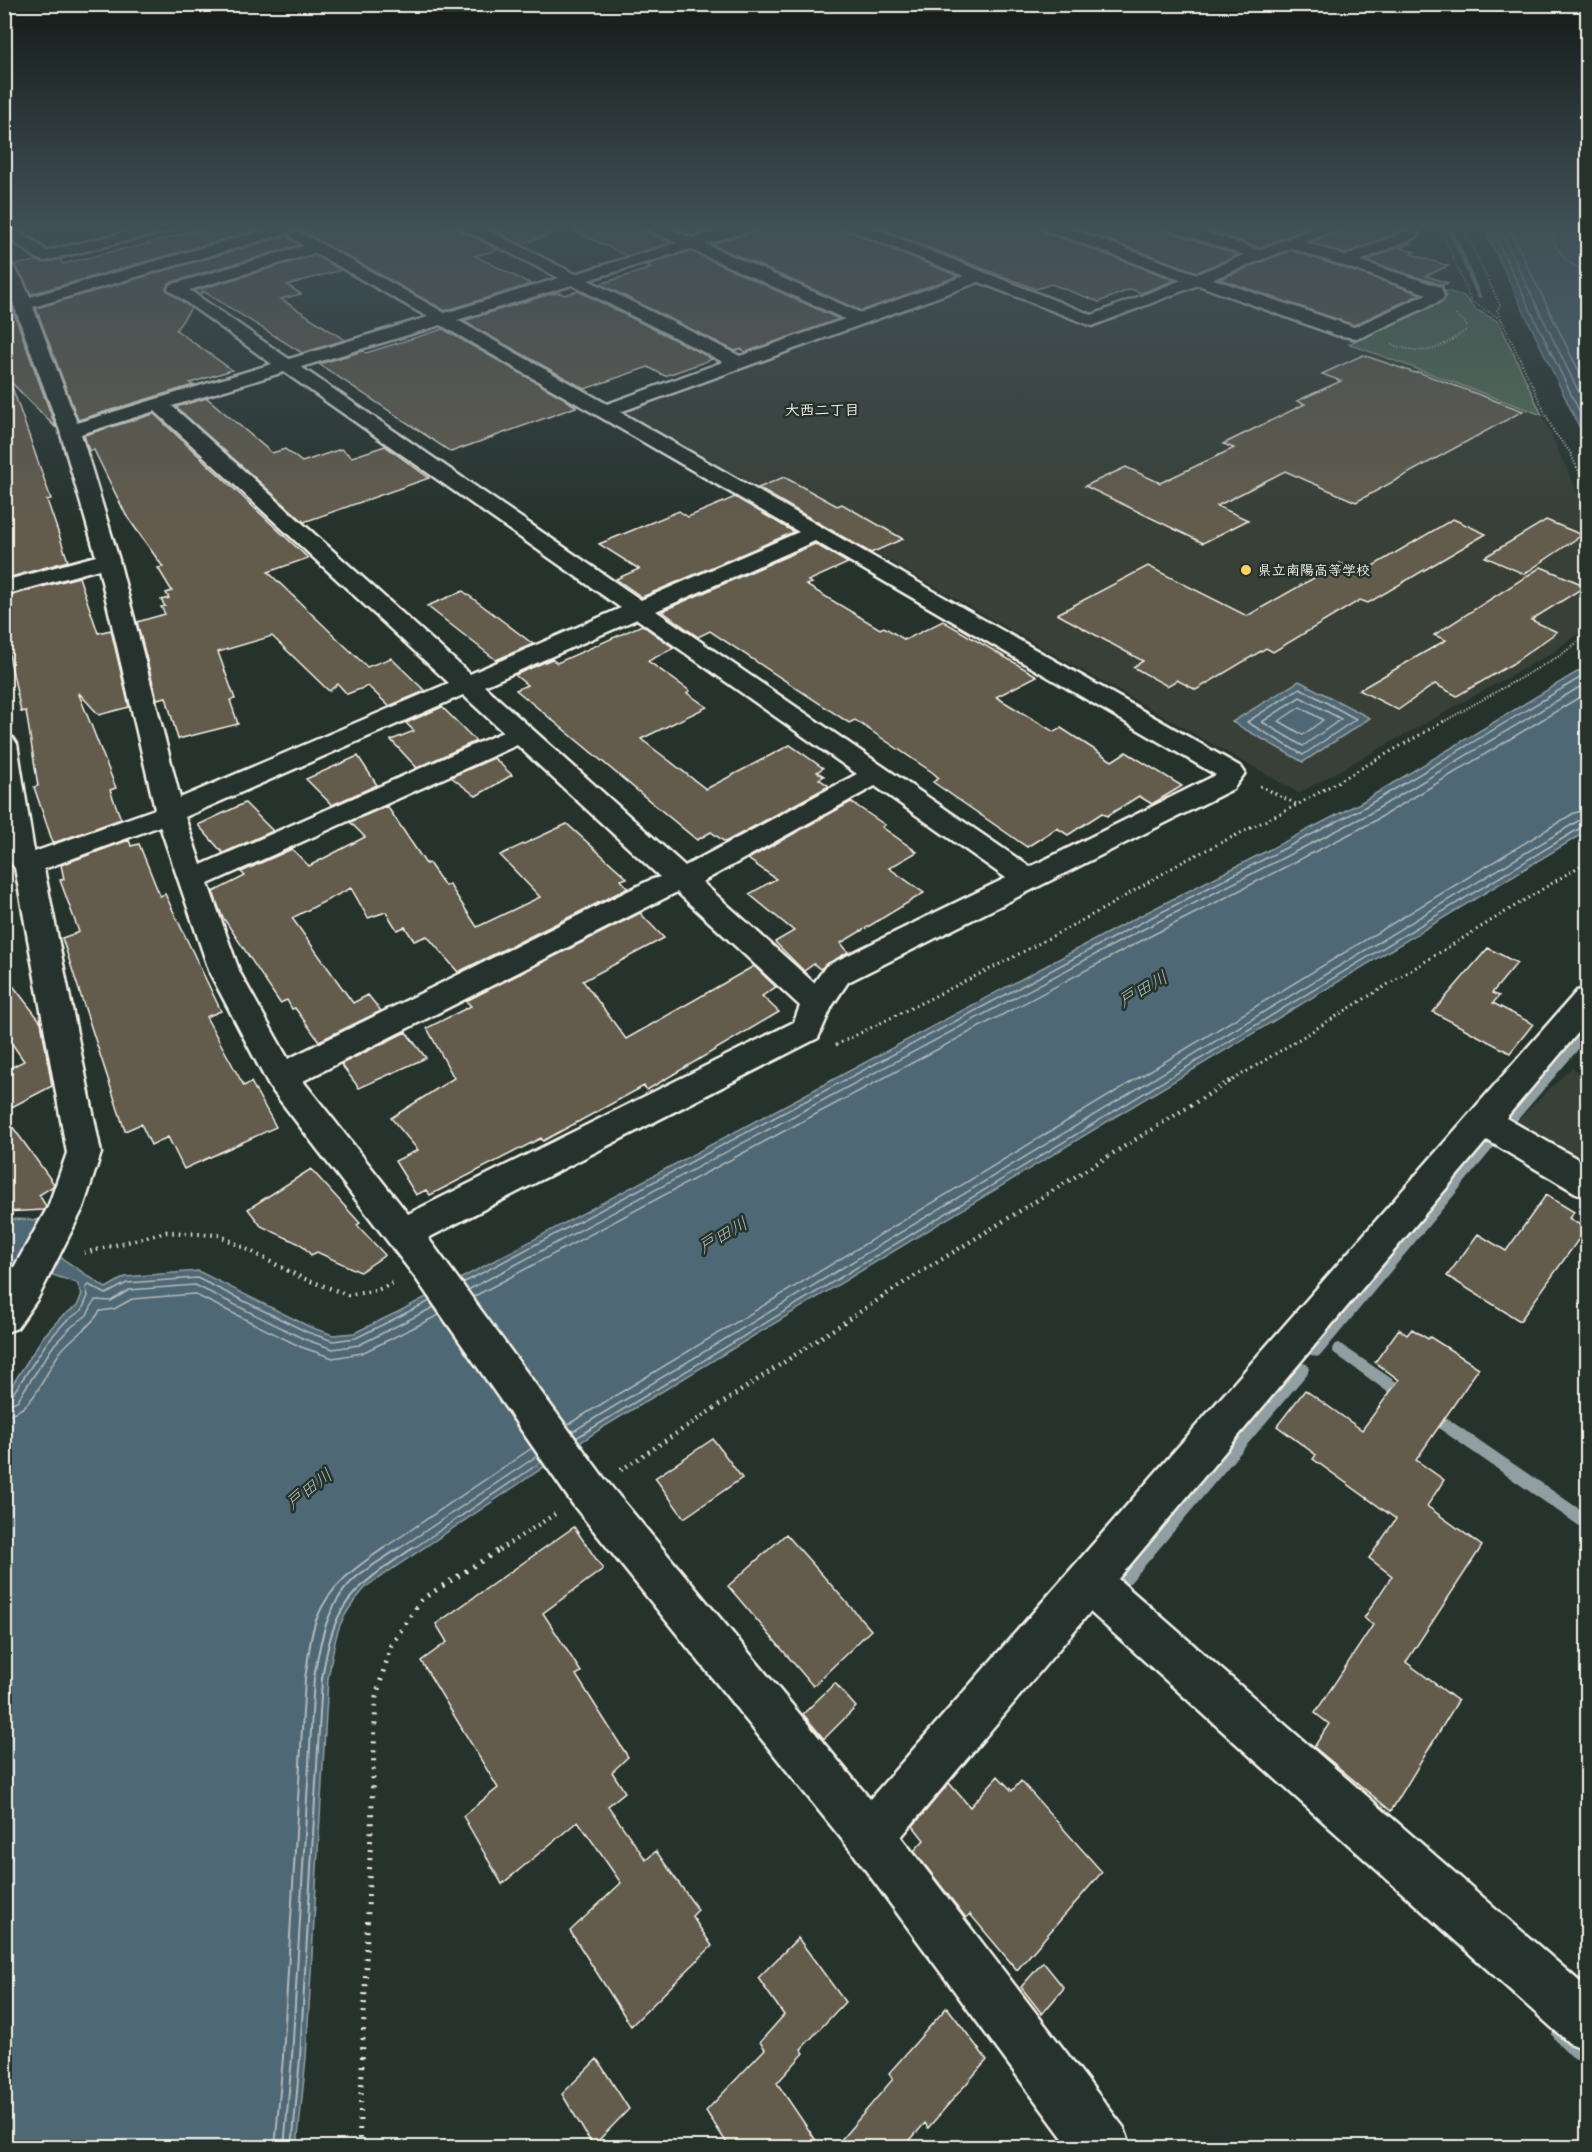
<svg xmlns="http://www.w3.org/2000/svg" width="1592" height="2152" viewBox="0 0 1592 2152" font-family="Delius,'Klee One',sans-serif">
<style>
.built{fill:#393f37}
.green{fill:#547159;stroke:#a4b1a0;stroke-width:1.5}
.water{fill:#506874;stroke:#929fa2;stroke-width:1.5}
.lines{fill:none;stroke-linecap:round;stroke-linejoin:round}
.shore-far1{stroke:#b2baba;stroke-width:1.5}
.shore{stroke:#b2baba;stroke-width:2}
.stream{fill:#929fa2;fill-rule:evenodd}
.building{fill:#645c4e;stroke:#f4f1e8;stroke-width:1.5}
.minor-casing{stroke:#f4f1e8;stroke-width:5}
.path-far3{stroke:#f4f1e8;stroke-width:2;stroke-dasharray:1 2;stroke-linecap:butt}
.path-far2{stroke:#f4f1e8;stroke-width:3;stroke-dasharray:1.5 4;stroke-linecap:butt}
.path-far1{stroke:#f4f1e8;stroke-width:4.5;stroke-dasharray:1.5 5;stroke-linecap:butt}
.path{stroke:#f4f1e8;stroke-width:5;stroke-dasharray:2 7;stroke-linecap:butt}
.minor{fill:#26332d;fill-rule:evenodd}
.poi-dot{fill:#ffd166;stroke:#26332d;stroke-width:2}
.labels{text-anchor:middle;stroke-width:5;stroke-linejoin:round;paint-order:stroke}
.far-poi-label{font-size:14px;font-weight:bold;fill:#f4f1e8;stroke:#26332d;text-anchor:start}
.far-neighbourhood-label{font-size:15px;font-weight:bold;fill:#f4f1e8;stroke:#26332d}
.water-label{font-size:18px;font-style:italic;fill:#b2baba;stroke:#26332d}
</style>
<rect width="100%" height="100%" fill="#26332d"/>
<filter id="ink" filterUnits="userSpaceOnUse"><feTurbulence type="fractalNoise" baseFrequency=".0167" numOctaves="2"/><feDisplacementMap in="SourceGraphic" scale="12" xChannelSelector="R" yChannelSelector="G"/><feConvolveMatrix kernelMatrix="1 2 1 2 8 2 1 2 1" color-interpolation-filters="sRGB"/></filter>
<g filter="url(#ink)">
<path class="built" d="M975,284H984L1093,327L1196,285L1204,286L1356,341L1350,345L1542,415L1587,513V627L1552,653L1299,793L624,411Z
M1572,1067L1587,1080V1169L1513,1125Z"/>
<path class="green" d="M1446,291L1464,296L1475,309L1499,322L1542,415L1349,344L1355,341L1343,336H1363L1445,298Z"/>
<path class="water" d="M1483,226H1571L1587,253V443Z
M1587,666V831L605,1426L367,1586C335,1622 336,1634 328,1679L306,2058L297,2147H5V1396L43,1337L61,1317L77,1306L82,1294L77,1283L20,1264L5,1267V1221L9,1219L40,1220L32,1238L106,1288L125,1277L198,1271L310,1327L333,1335L354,1333L400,1311L1126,923L1360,803Z
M1299,681L1370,718L1303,762L1232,722Z"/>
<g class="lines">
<path class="shore-far1" d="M1490,226L1588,429
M1498,226L1588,411
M1508,226L1588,390
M1550,226C1553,247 1566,267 1588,271
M1300,688L1356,719L1303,755L1247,722Z
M1300,697L1341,719L1303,746L1262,722Z
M1300,707L1323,720L1303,735L1279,721Z
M463,1283L1129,929L1363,808L1588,673
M468,1290L1132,935L1367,815L1588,682
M473,1297L1137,943L1371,823L1588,692
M4,1398L12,1395L48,1341L65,1322L82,1310L88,1296L86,1288L89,1285L106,1294L127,1283L197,1278L307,1332L333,1341L356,1338L430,1301
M4,1406L17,1401L54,1345L70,1328L87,1315L95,1300L111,1301L129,1290L195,1285L304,1339L333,1349L359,1345L434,1307
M4,1415C35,1413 44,1372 61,1351C73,1336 90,1328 100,1311L114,1309L132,1299L194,1294L301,1347L333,1358L362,1353L439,1315
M567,1425L1574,813L1588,809
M572,1432L1578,821L1588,818
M576,1438L1582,827L1588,826
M381,1550L532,1448
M397,1550L537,1456
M411,1550L541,1462"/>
<path class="shore" d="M275,2148L283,2057L305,1678C309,1659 309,1636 317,1618C329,1586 356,1567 384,1548
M284,2148L292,2057L314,1678C320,1640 328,1599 360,1574C373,1565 386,1557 399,1548
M292,2148L300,2058L322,1679C334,1601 350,1591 413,1548"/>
<path class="stream" d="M1446,226H1452L1482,298L1477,297Z
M1588,1025V1038L1513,1125H1505L1503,1122L1505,1119L1584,1026Z
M1491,1137L1495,1138L1497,1142L1495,1146L1321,1355L1316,1357L1311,1355L1309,1351L1311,1347L1487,1138Z
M1339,1343L1410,1391L1412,1396L1410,1401L1405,1403L1400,1401L1334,1353L1332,1349L1334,1345Z
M1302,1363L1307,1364L1309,1369L1307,1374L1130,1583L1124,1585L1118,1583L1116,1577L1118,1571L1297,1364Z
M1429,1406L1588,1515V1532L1424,1418L1422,1413L1424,1408Z
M1562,2024L1569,2027L1588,2044V2066C1575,2061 1558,2047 1552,2034L1555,2027Z"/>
</g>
<path class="building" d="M211,226H271L31,294L14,265L36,261L45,263L60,259L63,264L126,248L129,249Z
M294,226H407L410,228L458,226L462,231L498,250L475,256L531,284L445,311L299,229L295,230Z
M485,226H549L550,235L520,244Z
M564,226H641L645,231L671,243L627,256Z
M670,226H726L692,236Z
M760,226H843L847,231L958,276L861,311L711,244L756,231Z
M873,226H1038L1042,231L1175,280L1141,293L1131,289L1099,302L1051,284L1036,289Z
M1069,226H1164L1168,231L1238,255L1197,272Z
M1196,226H1313L1259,248Z
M1343,226H1419L1405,229L1345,254L1311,242L1339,231Z
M288,235L289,238L299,245L169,283L166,288L191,308L176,330L232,370L190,383L193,385L78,420L36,308Z
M1407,243L1411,244L1401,248L1415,252L1411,254L1448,266L1426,276L1448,283L1442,285L1366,261Z
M1291,250L1421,294L1354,325L1220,279Z
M690,251L839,319L746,352L741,349L735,351L600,284L652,268L646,265Z
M315,255L341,270L287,285L301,294L281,299L345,340L302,353L203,291L200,295L194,291Z
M4,286L56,428L10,381L51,499L47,500L68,561L4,579V380L8,379L4,375Z
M578,291L713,359L665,376L648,367L585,389L463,321L550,294L560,293L565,295Z
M443,329L562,397L576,407L451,452L319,364L363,351L366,353Z
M1363,355L1415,373L1418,372L1523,411L1356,502L1285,471L1217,506L1248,520L1203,543L1085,486L1126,467L1160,483L1234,448L1223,444L1305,404L1297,401L1341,381L1322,374Z
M207,398L272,453L285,449L302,462L341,449L352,457L385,446L429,478L304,522L176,407Z
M154,414L308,558L268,572L367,667L391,658L425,691L389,706L368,686L347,694L338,684L329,691L272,636L218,652L235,699L230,700L238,724L178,739L166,697L157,699L137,622L165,614L161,607L165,606L161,600L169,598L166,593L172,591L158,568L163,567L126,515L94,450L89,451L84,435Z
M784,477L837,506L842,504L903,539L871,553L758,488Z
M735,497L794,532L642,597L616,579L639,569L599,544L679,511L688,517Z
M1453,519L1486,534L1368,603L1360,600L1273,652L1266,648L1196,690L1177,680L1167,686L1133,667L1143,661L1057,614L1148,566L1247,616L1340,563L1361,573Z
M1546,520L1582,535L1524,574L1485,557Z
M815,544L848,563L808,581L812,583L806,585L880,629L884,627L905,640L943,621L1037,676L996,697L1054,732L1061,728L1112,761L1126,752L1182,786L1152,804L1139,796L1107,816L1102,813L1068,835L1057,828L1027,847L933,782L939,778L932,772L855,720L849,723L710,631L698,637L662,611Z
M1541,567L1586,586L1531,620L1557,632L1512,664L1457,696L1435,684L1398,710L1359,690L1446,640L1434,635Z
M79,577L98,633L111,630L129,707L99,715L78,692L116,788L110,790L121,819L53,843L34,787L38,786L26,711L21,712L7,645H9L6,632L10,631L4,597Z
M463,591L533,644L496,660L427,606Z
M642,625L674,648L648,661L690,691L687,693L707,707L641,739L706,789L790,745L823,768L817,772L824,776L819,779L829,786L725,842L711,832L697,840L516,690L527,685L515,675L552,659L557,663Z
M442,707L476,741L417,768L391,740L414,731L406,723Z
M358,756L377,785L332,805L306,779Z
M494,758L512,775L476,796L451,777Z
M851,802L885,825L882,827L917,852L889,868L924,893L841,943L848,952L820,969L814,964L804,971L775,942L794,931L749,894L776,879L748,859Z
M245,803L273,831L223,853L198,825Z
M387,806L426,864L429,863L445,886L449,884L477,927L540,897L500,855L567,824L627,878L621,880L628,888L458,972L427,936L414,941L405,927L397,930L386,912L368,918L351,888L292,918L353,1003L368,995L381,1011L319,1041L295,1008L292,1009L287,1000L280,1003L222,916L213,892L245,876L241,872L292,849L309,866L365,837L350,822Z
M129,840L131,846L139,844L160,896L165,894L221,1011L206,1017L244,1086L251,1082L276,1127L184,1169L168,1137L151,1145L141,1124L125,1131L62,938L79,932L60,880L64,879L61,865Z
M640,913L664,938L583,981L626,1039L754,966L776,987L762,996L779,1012L647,1090L644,1086L543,1141L541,1138L430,1195L426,1190L416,1195L395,1161L418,1150L391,1118L454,1078L427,1028L471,1006L466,1001Z
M1488,948L1517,963L1492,993L1499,996L1493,1003L1533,1024L1510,1053L1433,1012Z
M4,974L41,1022L52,1086L4,1111V1071L24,1061L4,1032Z
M406,1032L426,1058L359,1088L341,1064Z
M4,1115L54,1184L52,1187L39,1195L46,1206L44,1210L4,1212Z
M311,1169L360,1223L357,1225L385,1255L360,1272L317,1252L311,1255L302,1245L261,1226L248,1209Z
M1546,1195L1574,1212L1569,1218L1586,1229L1520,1321L1447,1276L1478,1234L1506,1251Z
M1399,1329L1407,1335L1412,1329L1428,1339L1430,1337L1479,1368L1416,1460L1444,1480L1427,1506L1482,1546L1406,1662L1458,1701L1391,1811L1314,1747L1329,1724L1315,1713L1373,1625L1364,1618L1392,1576L1369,1558L1396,1519L1313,1459L1316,1455L1277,1426L1305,1390L1362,1430L1399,1380L1375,1362Z
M713,1439L742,1478L684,1518L655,1478Z
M574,1527L603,1569L543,1613L581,1672L576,1675L628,1757L612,1772L625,1792L608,1806L646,1860L656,1851L698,1910L692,1916L712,1946L631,2026L570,1931L621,1883L578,1821L502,1884L463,1816L498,1788L421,1661L447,1642L436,1624Z
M786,1534L871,1630L813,1686L728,1586Z
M835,1683L856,1707L824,1739L803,1714Z
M998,1776L1012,1791L1021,1781L1102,1872L1017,1970L970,1914L966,1918L914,1851L924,1840L913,1826L949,1783L970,1807Z
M798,1938L845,2002L801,2049L804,2053L777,2083L821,2148H730L706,2111L765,2049L760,2042L784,2015L758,1978Z
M1043,1962L1064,1988L1042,2014L1021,1987Z
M947,2007L987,2060L928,2128L925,2123L903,2148H834L893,2079L889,2073Z
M597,2059L629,2109L593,2146L562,2094Z"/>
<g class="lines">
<defs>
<path id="minor" d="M4,226H13L47,251L152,226H179L176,229L44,261L38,259L4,235Z
M279,226H291L293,229L290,232L33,307L77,423L272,364L168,289L170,285L304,246L290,236L298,231L445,313L559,278L463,229L460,226H480L575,274L677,243L646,229L643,226H664L692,238L734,226H758L755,229L705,244L861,313L964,276L848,229L845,226H867L1092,315L1182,280L1043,229L1040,226H1062L1197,274L1244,255L1169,229L1166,226H1189L1259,250L1319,226H1341L1338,229L1305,242L1345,256L1406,231H1416L1419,234L1416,237L1360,261L1441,287L1444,296L1442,300L1362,337L1356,338L1336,335L1198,285L1092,326L979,282L620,412L1241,767L1245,773L1233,789L848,982L832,1006L818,1038L428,1238L604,1478L870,1799L1577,991L1588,988V1021L1506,1118L1588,1165V1197L1576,1193L1487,1140L1118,1579L1588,1989V2050L1569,2043L1090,1612L901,1837L1124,2128L1131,2148H1070L853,1853L574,1506L415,1277L269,1086L210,973L160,826L44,869L101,1153L83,1208L38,1298L17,1328L4,1333V1285L48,1207L67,1153L15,868L7,858L4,842V736L13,738L17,744L34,852L155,809L99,569L4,595V581L96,556L60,431L4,278V260L10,262L23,281L30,297ZM1291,248L1427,294L1354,327L1213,279ZM690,249L845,319L740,356L588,280ZM315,253L428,317L289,359L189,290ZM572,285L723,362L607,404L457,320ZM441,325L799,532L641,600L301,367ZM284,372L621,608L470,674L172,406ZM155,411L449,683L180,798L119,560L81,434ZM815,541L1216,775L1030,867L656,611ZM637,619L857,774L685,866L484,686ZM463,695L503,732L201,865L185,817ZM517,745L660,877L650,880L288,1059L240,973L208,884ZM875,786L1006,878L826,966L814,983L702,882ZM677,892L800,1006L794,1022L408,1214L303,1081Z"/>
</defs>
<use href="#minor" class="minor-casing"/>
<path class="path-far3" d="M1440,226L1471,301L1502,320
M1462,226L1500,305L1497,310L1554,432L1570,452L1588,492
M1392,345C1428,355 1435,352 1465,331L1467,327L1464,321L1454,314
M1443,722L1561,655L1588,634"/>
<path class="path-far2" d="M1260,786L1296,804
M836,1045L1004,962L1105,908L1184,861L1297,805L1446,720
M1228,1083L1588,861"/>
<path class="path-far1" d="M84,1253L166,1232L219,1235L300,1277L348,1295L378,1290L395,1282
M621,1470L905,1282L1230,1081
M499,1550L555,1514"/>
<path class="path" d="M359,2148L376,1697L391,1645L422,1599L502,1548"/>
<use href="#minor" class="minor"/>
</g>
</g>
<linearGradient id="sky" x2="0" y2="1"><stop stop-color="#151c19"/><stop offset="0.43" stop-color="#415057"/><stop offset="1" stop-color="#415057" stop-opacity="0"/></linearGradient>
<rect width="1592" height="527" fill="url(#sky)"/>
<circle class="poi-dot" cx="1246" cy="570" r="6"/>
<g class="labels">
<g class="far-poi-label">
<text x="1258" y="575">県立南陽高等学校</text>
</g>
<g class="far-neighbourhood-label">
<text x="822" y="415">大西二丁目</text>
</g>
<g class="water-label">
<text transform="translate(1143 989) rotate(-30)" y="6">戸田川</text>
<text transform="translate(723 1235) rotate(-30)" y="6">戸田川</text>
<text transform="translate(309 1489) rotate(-38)" y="6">戸田川</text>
</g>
</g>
<rect width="1592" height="2152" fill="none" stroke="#26332d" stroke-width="24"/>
<rect x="12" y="12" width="1568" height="2128" fill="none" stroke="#f4f1e8" stroke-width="2" filter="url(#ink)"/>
</svg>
